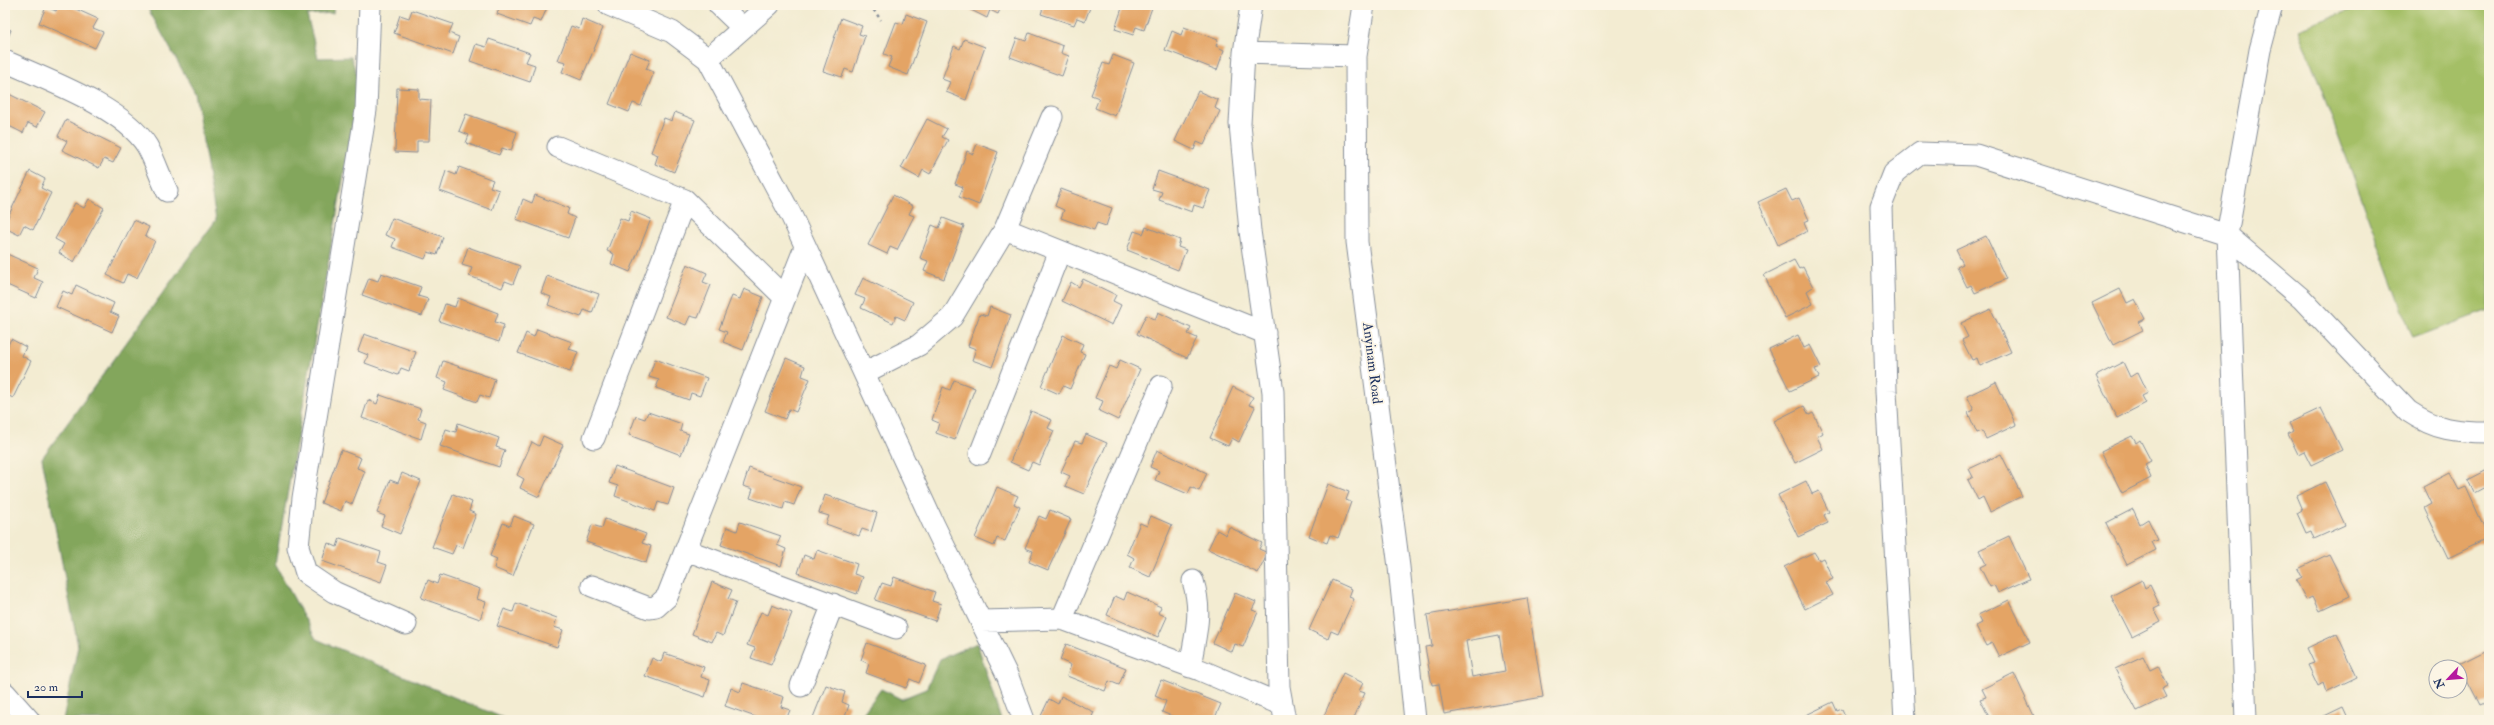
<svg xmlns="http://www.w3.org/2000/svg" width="2494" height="725" viewBox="0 0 2494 725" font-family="'IM FELL Double Pica',serif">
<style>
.green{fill:#a4bf66;stroke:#607762}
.forest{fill:#83a65b;stroke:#4f6a5c}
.building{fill:#e4a465;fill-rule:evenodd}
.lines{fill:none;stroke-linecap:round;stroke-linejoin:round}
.minor-casing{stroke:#878e98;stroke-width:23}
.path{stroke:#878e98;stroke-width:2.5;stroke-dasharray:3 3;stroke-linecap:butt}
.minor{stroke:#fff;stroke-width:21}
.labels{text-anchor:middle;stroke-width:3.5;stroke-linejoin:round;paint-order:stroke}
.street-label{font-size:14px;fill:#1b2f5e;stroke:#fcf5e5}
</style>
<rect width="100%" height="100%" fill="#fcf5e5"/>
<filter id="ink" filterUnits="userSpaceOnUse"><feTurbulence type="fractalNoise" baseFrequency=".025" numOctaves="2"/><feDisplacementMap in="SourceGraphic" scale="8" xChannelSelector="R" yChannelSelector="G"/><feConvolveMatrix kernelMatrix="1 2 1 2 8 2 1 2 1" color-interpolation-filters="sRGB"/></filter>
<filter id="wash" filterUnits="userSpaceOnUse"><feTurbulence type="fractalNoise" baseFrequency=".012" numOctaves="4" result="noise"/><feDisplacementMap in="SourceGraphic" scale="16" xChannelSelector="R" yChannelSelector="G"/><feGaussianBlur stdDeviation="0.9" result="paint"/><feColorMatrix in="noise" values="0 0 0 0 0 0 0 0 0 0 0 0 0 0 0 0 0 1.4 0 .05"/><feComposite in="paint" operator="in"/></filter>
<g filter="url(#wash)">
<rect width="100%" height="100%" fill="#f3ecd2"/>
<path class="green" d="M2364,5H2489V310L2413,338L2299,29Z"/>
<path class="forest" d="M146,5H334L333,13L307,15L318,58L351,57L360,83L275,564L316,639L508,720H63L78,646L42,458L216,220L195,93Z
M977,643L1002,720H858L881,689L901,699L926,689L940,659Z"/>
<g id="blocks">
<path class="building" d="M58,5H67L98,19L93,28L103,32L95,48L39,23L46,7L56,11Z
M500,5H548L541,22L533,19L530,26L497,14Z
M971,5H1002L998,14L990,10L987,18L969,9Z
M1044,5H1091L1085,21L1077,18L1074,25L1041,14Z
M1123,5H1153L1144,30L1136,27L1133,35L1115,29Z
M412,10L453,24L449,33L459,37L453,54L394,33L400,15L409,18Z
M906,14L927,22L908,75L888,67L892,57L884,54L896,22L903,24Z
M841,18L862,26L859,34L865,36L853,72L845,69L842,77L823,71Z
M582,19L603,28L581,80L562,72L566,62L558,60L571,26L579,29Z
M5,27L11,30L5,45Z
M1184,27L1218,40L1216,46L1224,50L1217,70L1165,50L1172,31L1181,35Z
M1029,33L1063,46L1061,53L1069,56L1062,76L1010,57L1017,38L1026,41Z
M489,39L530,53L526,62L535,65L530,82L470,61L476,44L486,47Z
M964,39L985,47L966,100L946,92L950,82L942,79L954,46L960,49Z
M630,52L650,60L646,69L654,72L641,106L633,103L629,112L609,104Z
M1113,55L1134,63L1115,116L1095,108L1099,98L1091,95L1103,63L1109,65Z
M397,88L419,89V99L431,100L429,141H417V153L395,152Z
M1198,91L1218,100L1215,108L1220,111L1204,145L1197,142L1194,150L1175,141Z
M5,92L45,112L37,127L28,123L23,133L5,124Z
M675,112L695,120L674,172L655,164L658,155L651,152L664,118L672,121Z
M466,114L517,132L511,151L502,148L499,155L466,143L469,135L459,131Z
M927,119L947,129L942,137L948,140L930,174L923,170L919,178L901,168Z
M66,120L121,148L113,163L104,159L99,168L62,150L67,141L58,136Z
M977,144L998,152L979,205L959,197L963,187L955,184L967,151L973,154Z
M459,167L493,180L490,187L499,190L492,210L440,191L446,171L456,175Z
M30,171L45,179L41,188L51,193L33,230L24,225L19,235L5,228V223Z
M1158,171L1210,190L1203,208L1194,205L1192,212L1159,200L1162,192L1152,189Z
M1061,189L1112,208L1106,226L1097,223L1094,230L1061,218L1064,210L1055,206Z
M1786,189L1792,201L1799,198L1809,220L1804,222L1808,231L1778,245L1758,202Z
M535,195L569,208L567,214L575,218L568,238L516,219L523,199L532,203Z
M893,195L913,206L909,214L914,216L897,250L890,247L887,254L868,245Z
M89,199L104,208L74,262L59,253L64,244L55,239L75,203L84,208Z
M631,211L651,219L630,272L611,264L614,254L607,251L620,218L628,221Z
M392,218L443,237L437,255L428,252L425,259L392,247L395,239L385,235Z
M943,218L964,226L944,279L924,271L928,261L920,258L932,225L939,228Z
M134,220L149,227L145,236L155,241L137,278L127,274L123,283L107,275Z
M1146,227L1180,240L1178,247L1186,250L1178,270L1127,250L1134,231L1143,234Z
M1986,236L2006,279L1975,293L1971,285L1967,287L1957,267L1963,264L1956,250Z
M468,247L520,266L513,284L505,281L502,288L469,276L472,268L462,265Z
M5,253L38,268L34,278L43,282L36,298L5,284Z
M1794,260L1799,269L1803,267L1813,287L1807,291L1813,304L1785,318L1764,275Z
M687,264L707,273L703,282L711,285L698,318L690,316L686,325L666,317Z
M381,273L421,287L418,296L428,299L422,316L362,295L369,278L378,281Z
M547,276L599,294L592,313L584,310L581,317L548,305L551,297L541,293Z
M863,278L913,302L905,320L896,316L893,323L861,308L865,299L855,295Z
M1083,279L1116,295L1113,301L1121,305L1112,325L1062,301L1071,282L1079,287Z
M76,285L114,303L110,312L119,316L112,332L56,307L63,291L72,295Z
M744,289L763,297L743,350L723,342L727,332L719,329L732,296L740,299Z
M2120,289L2127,303L2135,299L2145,319L2139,322L2143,330L2113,345L2092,303Z
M458,298L498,313L495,322L504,325L499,342L439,321L445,304L455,307Z
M990,307L1011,315L992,367L972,360L976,349L968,346L980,314L987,316Z
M1991,309L2011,352L1980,366L1977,358L1972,360L1962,340L1968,337L1961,323Z
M1158,312L1191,328L1188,334L1197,338L1187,358L1137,334L1146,315L1155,320Z
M537,329L572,342L569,349L578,352L570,372L518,353L526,333L534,337Z
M364,334L416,352L409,371L401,368L398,375L365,363L368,355L358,351Z
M1063,335L1083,344L1080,352L1085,354L1070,389L1063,386L1059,394L1041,386Z
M1798,335L1804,348L1810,345L1821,367L1815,369L1819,377L1790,391L1769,349Z
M11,339L26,347L22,356L31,361L13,398L5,394V351Z
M786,358L805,366L802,376L810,379L796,412L789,409L785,419L765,411Z
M655,359L707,378L700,396L691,393L689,400L656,388L659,380L649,377Z
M1120,360L1140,369L1118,420L1099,411L1103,401L1095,398L1109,366L1116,369Z
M443,361L495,379L489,398L480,395L477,402L444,390L447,382L437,378Z
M2123,362L2130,377L2138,372L2148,393L2142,396L2146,403L2117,418L2096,376Z
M954,380L975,388L955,440L936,433L939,423L932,420L943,387L950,390Z
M1996,382L2016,425L1986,439L1982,431L1977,433L1968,413L1974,410L1967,396Z
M1233,387L1253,397L1249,405L1255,407L1239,442L1232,438L1228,446L1210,438Z
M380,395L421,409L418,419L426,422L421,439L362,418L368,400L377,404Z
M1804,406L1809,415L1813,413L1823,433L1817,437L1823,449L1795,463L1774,421Z
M2321,408L2342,450L2311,465L2304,451L2298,454L2288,434L2293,431L2289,423Z
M1031,411L1052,420L1048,428L1054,431L1039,465L1032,462L1028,470L1010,462Z
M648,412L682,424L680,431L689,434L681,455L629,435L636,416L645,419Z
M458,423L499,438L496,447L505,450L499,467L440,446L446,429L456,432Z
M1086,434L1107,443L1084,494L1065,486L1070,476L1061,472L1075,441L1082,443Z
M543,436L563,445L539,497L520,488L524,479L517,475L532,442L539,446Z
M2132,436L2136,443L2140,440L2151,461L2145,464L2151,478L2122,493L2101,451Z
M341,450L361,458L357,468L365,471L352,504L345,501L341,511L321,503Z
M1157,450L1207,473L1199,491L1191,487L1188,494L1155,480L1159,471L1150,467Z
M2001,454L2022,496L1990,512L1983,497L1978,500L1968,480L1973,477L1969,469Z
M615,466L674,488L668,505L658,502L655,511L615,496L618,486L609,483Z
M749,468L801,487L794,505L785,502L783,509L750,498L753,489L743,486Z
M2489,469V485L2474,493L2468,480Z
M402,473L421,481L400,534L381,526L385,516L377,513L390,480L398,483Z
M2450,473L2459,490L2466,487L2489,538L2448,558L2424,508L2431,504L2423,487Z
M1806,481L1812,494L1819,491L1829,512L1824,515L1828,523L1798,537L1778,495Z
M2325,482L2345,525L2314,539L2311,531L2306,533L2297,513L2302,510L2296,496Z
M1328,484L1349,492L1346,500L1351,502L1338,538L1330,535L1327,543L1309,536Z
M997,487L1018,496L1014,504L1020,507L1005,541L997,538L994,546L975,538Z
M453,494L472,502L469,511L476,514L463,548L456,545L452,554L432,547Z
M825,495L877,513L871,532L862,529L859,536L826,524L829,516L819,513Z
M2133,509L2140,524L2148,519L2158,540L2152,542L2156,550L2127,565L2106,523Z
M1050,510L1071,519L1048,570L1029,562L1033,551L1025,548L1039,516L1046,519Z
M514,516L534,524L513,576L494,568L497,559L490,556L503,523L510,526Z
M1151,516L1172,525L1150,577L1130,568L1134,558L1127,554L1140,523L1147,526Z
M605,519L646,534L642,543L651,546L646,563L586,542L592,525L602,528Z
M740,522L781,536L777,545L786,549L781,566L721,545L727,527L737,531Z
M1229,527L1262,543L1259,549L1268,553L1258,573L1208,549L1217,530L1226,535Z
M2009,536L2029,579L1998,593L1994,585L1990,587L1980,567L1986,564L1979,550Z
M340,538L381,552L378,562L387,565L381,582L322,561L328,543L337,547Z
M817,550L857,564L854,574L863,577L857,594L798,573L804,555L814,559Z
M1814,552L1819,560L1823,558L1833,579L1826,582L1833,595L1805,609L1784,567Z
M2329,554L2350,596L2319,611L2312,597L2306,600L2296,580L2302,577L2298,569Z
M440,575L480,589L477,599L486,602L480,619L421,598L428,580L437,584Z
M894,577L935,592L932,601L941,604L935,621L875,600L882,583L891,586Z
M1332,580L1352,589L1349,597L1354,599L1338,634L1331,631L1328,639L1309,630Z
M2142,580L2145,588L2150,585L2160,606L2154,609L2161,622L2132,637L2111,596Z
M712,582L732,590L728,599L736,602L723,636L716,633L712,642L692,634Z
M1127,592L1161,607L1158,613L1167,617L1158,637L1107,615L1115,596L1124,600Z
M1235,593L1256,602L1252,610L1258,612L1243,647L1235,644L1232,652L1213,643Z
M1527,598L1543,697L1444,714L1439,684L1432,685L1425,647L1432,646L1427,615ZM1499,635L1505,671L1472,677L1466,641Z
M2009,600L2030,642L1999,657L1992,643L1986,646L1976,626L1982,623L1978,615Z
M516,603L557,618L554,627L563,630L557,647L497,626L504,609L513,612Z
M772,605L792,613L771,665L751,658L755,648L747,645L761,612L768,615Z
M2337,634L2357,677L2326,692L2323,683L2318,686L2308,665L2314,663L2307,648Z
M867,643L926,665L919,683L910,679L906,688L866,673L869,664L861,660Z
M1066,644L1126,668L1119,685L1109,681L1105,691L1067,676L1071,665L1060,660Z
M2489,649V701L2480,705L2459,664Z
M664,653L704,667L701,677L710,680L705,697L645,676L652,658L661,662Z
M2143,656L2150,670L2158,666L2168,686L2162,689L2166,697L2137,711L2115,669Z
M1343,673L1363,683L1359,691L1365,693L1353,720H1322Z
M2014,673L2034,716L2025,720H1998L1996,716L1990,719L1980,699L1986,697L1982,689Z
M1161,680L1221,704L1214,720L1204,717L1203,720H1181L1162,712L1166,701L1155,696Z
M743,683L784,697L781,707L790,710L786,720H764L725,706L731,688L740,692Z
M826,685L845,692L842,702L849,705L844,720H812Z
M1061,696L1094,712L1091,719L1094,720H1044L1040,718L1049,699L1058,704Z
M1833,702L1837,711L1842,709L1847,720H1804L1802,717Z
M2343,707L2349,720H2316Z"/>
</g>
</g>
<g filter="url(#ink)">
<use href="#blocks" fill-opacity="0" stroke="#878e98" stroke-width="1"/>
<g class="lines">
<defs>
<path id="minor" d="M370,5L366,110L303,498L298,547L306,573L334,592L406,624
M609,5L672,32L708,59L791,215L934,525L1008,677L1024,720
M719,5L743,28
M1251,5L1244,53L1240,124L1250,231L1273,392L1279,687L1285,720
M1364,5L1356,56L1357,242L1399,567L1415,720
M1244,53L1356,56
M708,59L769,5
M5,61C46,80 123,107 147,146C155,160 160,177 167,191
M558,147L685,200L785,298
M1005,229L1265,333
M864,373L919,345L952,317L1005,229L1052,117
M594,438L685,200
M980,454L1060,251
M686,550L896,628
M592,586L649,608L656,607L667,597L805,247
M1062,619L1161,386
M981,621L1062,619L1200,670L1282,705
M1190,667C1195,635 1203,614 1193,581
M801,686L833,604
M5,693L29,720
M1905,720L1886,391L1881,206L1894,173L1920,153L1976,155L2227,235L2302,299L2408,411C2436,430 2456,432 2489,432
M2246,720L2227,235L2260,50L2272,5"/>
</defs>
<use href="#minor" class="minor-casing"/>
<path class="path" d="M870,5L881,20"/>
<use href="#minor" class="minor"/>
</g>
</g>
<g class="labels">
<g class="street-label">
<text transform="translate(1373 363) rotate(83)" y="5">Anyinam Road</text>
</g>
</g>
<rect width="2494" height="725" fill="none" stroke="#fcf5e5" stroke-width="20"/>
<g transform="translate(2448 679) rotate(244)"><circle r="19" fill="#fcf5e5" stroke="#a2a6af"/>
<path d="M0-3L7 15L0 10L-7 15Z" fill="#b5179e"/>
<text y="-6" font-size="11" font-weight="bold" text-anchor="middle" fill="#1b2f5e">N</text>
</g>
<path d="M28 691v6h54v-6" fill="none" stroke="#1b2f5e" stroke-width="2"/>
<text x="34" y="691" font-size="12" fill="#1b2f5e" stroke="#fcf5e5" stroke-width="3" paint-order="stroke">20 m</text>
</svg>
